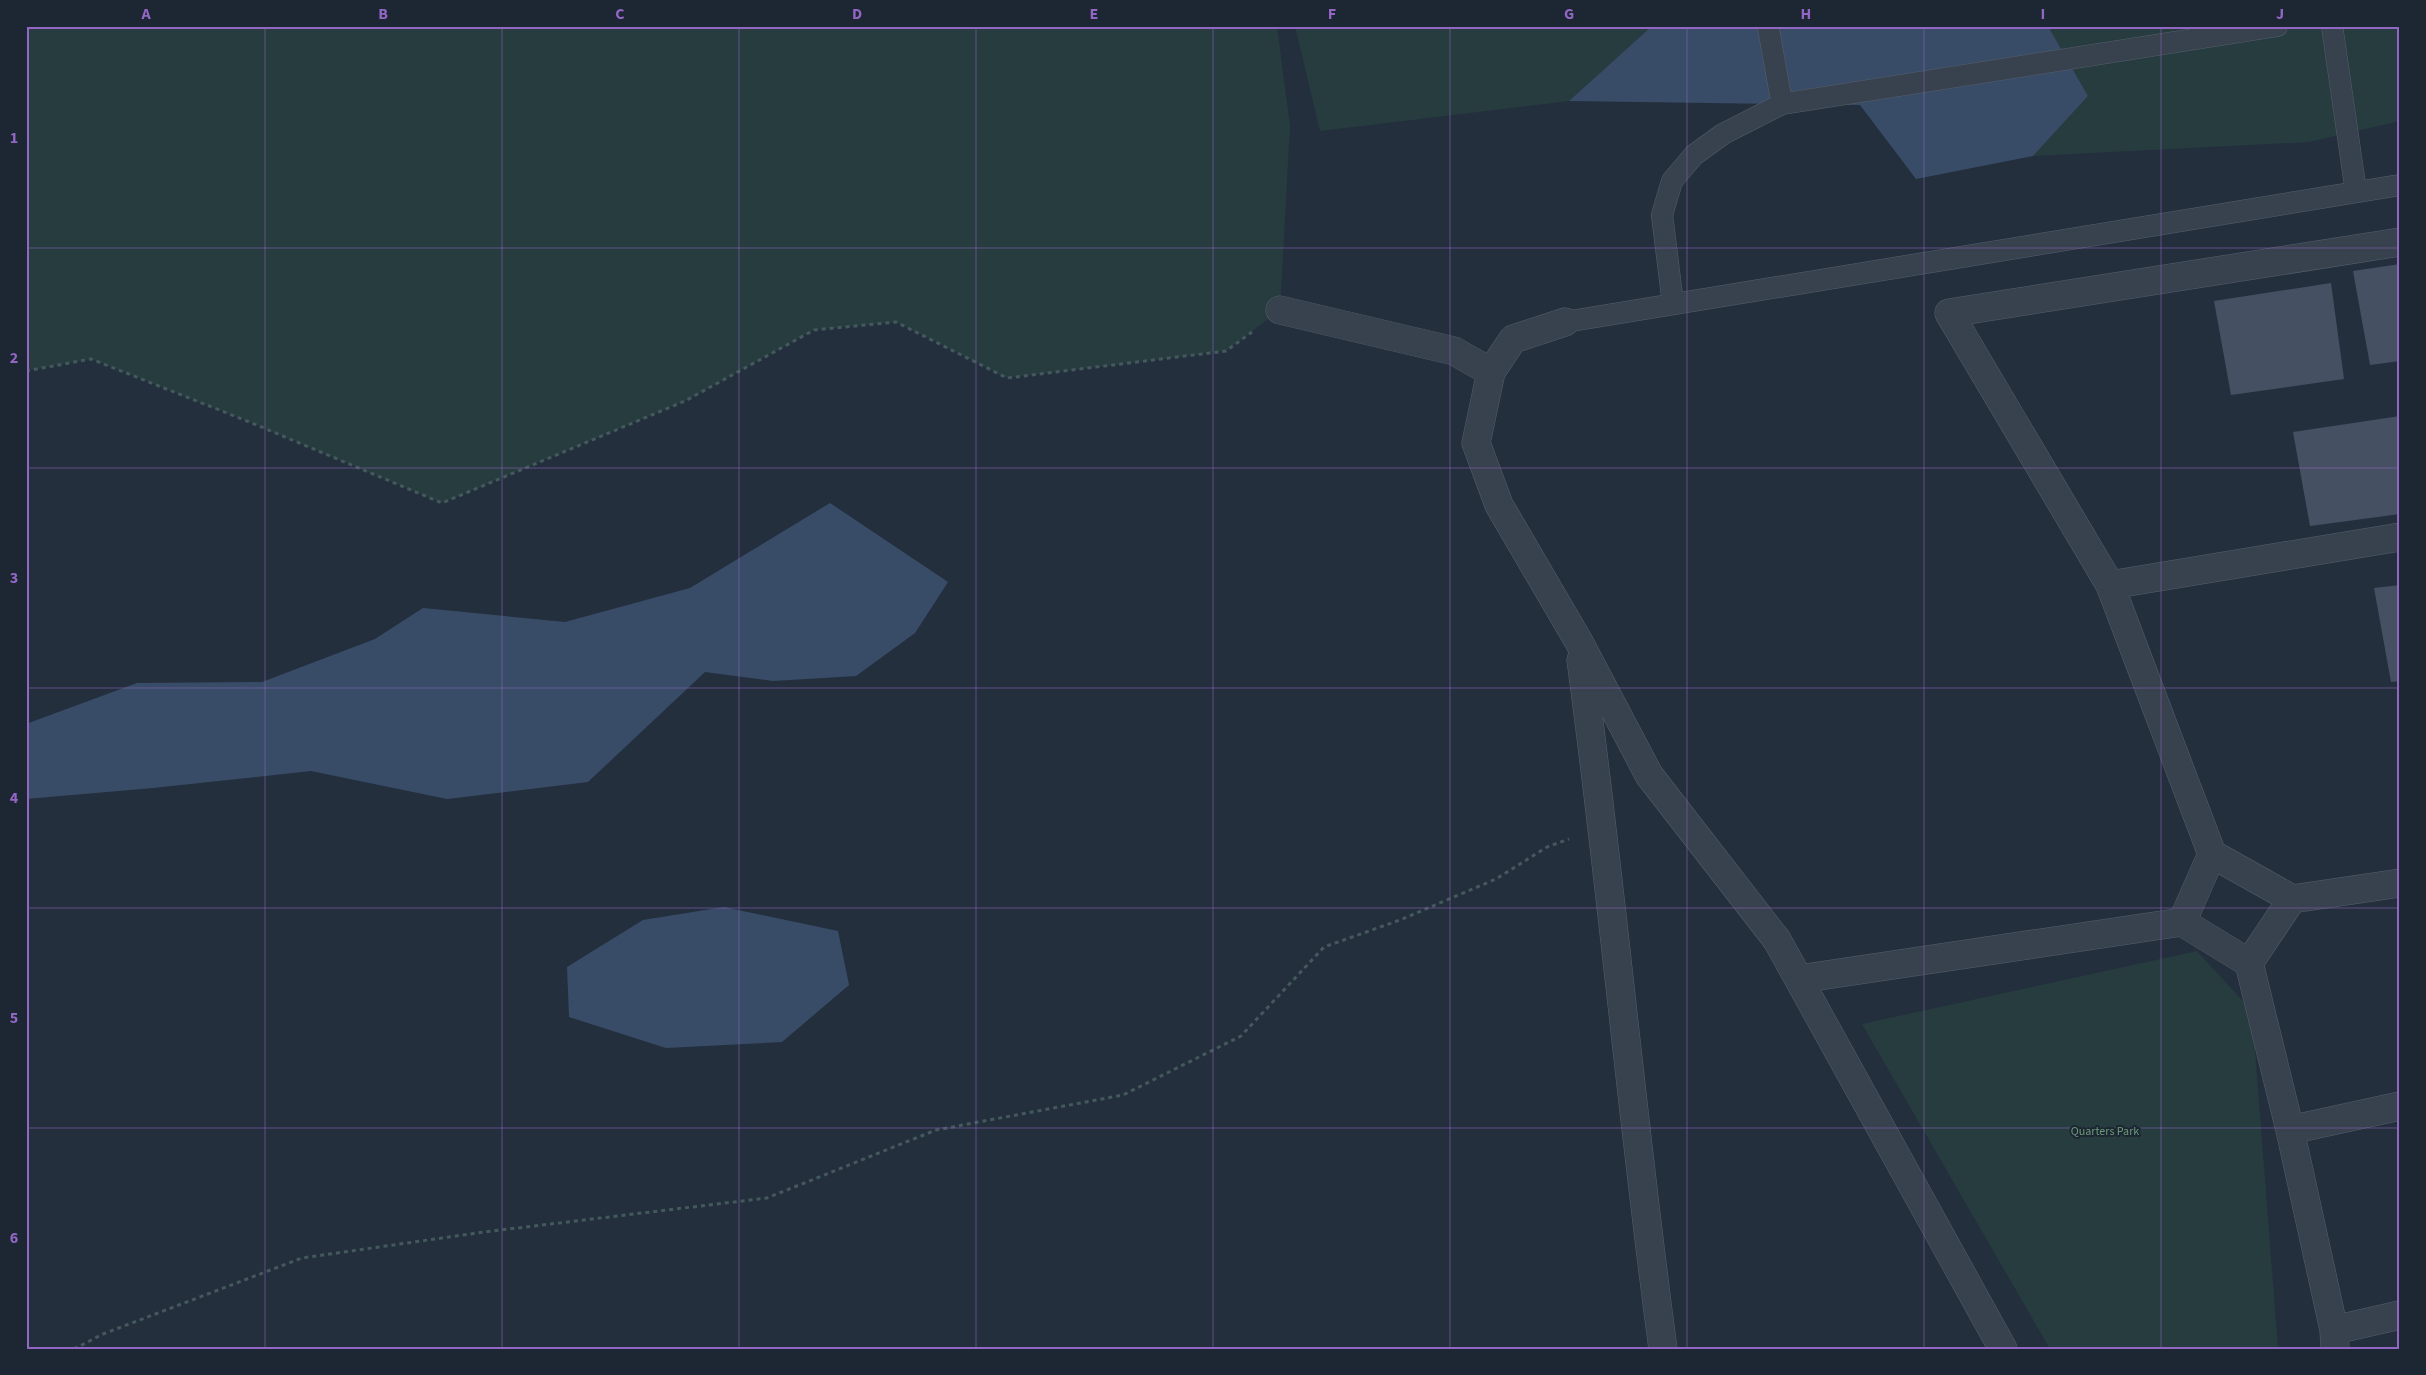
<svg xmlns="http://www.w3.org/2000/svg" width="2426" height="1375" viewBox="0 0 2426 1375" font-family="'Source Sans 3',sans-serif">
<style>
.green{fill:#263c3f}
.water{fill:#394c67}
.building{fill:#455162}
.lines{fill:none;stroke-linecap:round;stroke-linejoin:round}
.lane-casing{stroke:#565f6c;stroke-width:22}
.street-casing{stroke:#565f6c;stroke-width:29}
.path{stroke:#44595c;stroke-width:3;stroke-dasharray:4 4;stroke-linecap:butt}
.lane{stroke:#38414e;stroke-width:21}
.street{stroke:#38414e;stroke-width:28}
.grid{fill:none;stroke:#9266c3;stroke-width:1;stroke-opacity:0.55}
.labels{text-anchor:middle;stroke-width:4;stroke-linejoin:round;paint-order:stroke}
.park-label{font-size:12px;fill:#6b9a76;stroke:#1d2633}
.neatline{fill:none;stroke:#9266c3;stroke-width:2}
.grid-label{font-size:16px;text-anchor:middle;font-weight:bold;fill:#9266c3}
</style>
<rect width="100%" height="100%" fill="#242f3e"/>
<path class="green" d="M26,26H1277L1290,126L1280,310L1226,351L1007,378L896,322L814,330L685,401L442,503L247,421L91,359L26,371Z
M1295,26H1652L1569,101L1320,131Z
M2048,26H2400V121L2309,142L2033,156L2088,96Z
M2197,951L2252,1011L2278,1349H2050L1862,1024Z"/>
<path class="water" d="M1652,26H2048L2088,96L2033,156L1916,179L1860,105L1569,101Z
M830,503L948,582L915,633L856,676L773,681L705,672L588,782L447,799L311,771L153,788L26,799V724L137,683L262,682L375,639L423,608L565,622L690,588Z
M724,907L838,931L849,985L782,1042L666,1048L569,1017L567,967L643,920Z"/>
<path class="building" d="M2400,264V361L2370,365L2353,271Z
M2331,283L2344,379L2231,395L2214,301Z
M2400,416V514L2310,526L2293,432Z
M2400,585V681L2391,682L2374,588Z"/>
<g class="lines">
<defs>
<path id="lane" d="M1768,26L1782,104
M2332,26L2356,192
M1673,304L1662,215L1672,181L1694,155L1723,134L1782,104L2277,26
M1565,322L2400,185"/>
<path id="street" d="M1280,310L1454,351L1491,372L1476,443L1499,505L1579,642L1649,775L1777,940L2003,1349
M1491,372L1513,339L1565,322
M2110,585L2400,537
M1581,660C1612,889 1632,1120 1663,1349
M2212,854L2110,585L1949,313L2400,242
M2292,899L2249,963L2290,1130L2334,1330L2335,1349
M2249,963L2182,922L2212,854L2292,899L2400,883
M1799,979L2182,922
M2290,1130L2400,1106
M2334,1330L2400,1315"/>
</defs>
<use href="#lane" class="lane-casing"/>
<use href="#street" class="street-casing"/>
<path class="path" d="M26,371L91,359L247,421L442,503L685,401L814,330L896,322L1007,378L1226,351L1252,332
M74,1349L103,1334L302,1258L484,1232L767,1198L936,1130L1123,1095L1241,1036L1324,947L1400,920L1496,879L1547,847L1569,839"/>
<use href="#lane" class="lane"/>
<use href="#street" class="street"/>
</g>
<path class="grid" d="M265,26V1349M502,26V1349M739,26V1349M976,26V1349M1213,26V1349M1450,26V1349M1687,26V1349M1924,26V1349M2161,26V1349M26,248H2400M26,468H2400M26,688H2400M26,908H2400M26,1128H2400"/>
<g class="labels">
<g class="park-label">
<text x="2105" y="1135">Quarters Park</text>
</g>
</g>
<rect width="2426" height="1375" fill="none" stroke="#1d2633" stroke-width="55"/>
<rect x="28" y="28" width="2370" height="1320" class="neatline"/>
<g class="grid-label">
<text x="146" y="19">A</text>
<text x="383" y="19">B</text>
<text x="620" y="19">C</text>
<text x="857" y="19">D</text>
<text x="1094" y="19">E</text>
<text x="1332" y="19">F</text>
<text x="1569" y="19">G</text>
<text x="1806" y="19">H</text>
<text x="2043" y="19">I</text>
<text x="2280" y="19">J</text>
<text x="14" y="143">1</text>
<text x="14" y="363">2</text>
<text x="14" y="583">3</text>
<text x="14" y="803">4</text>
<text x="14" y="1023">5</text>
<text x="14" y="1243">6</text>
</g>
</svg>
